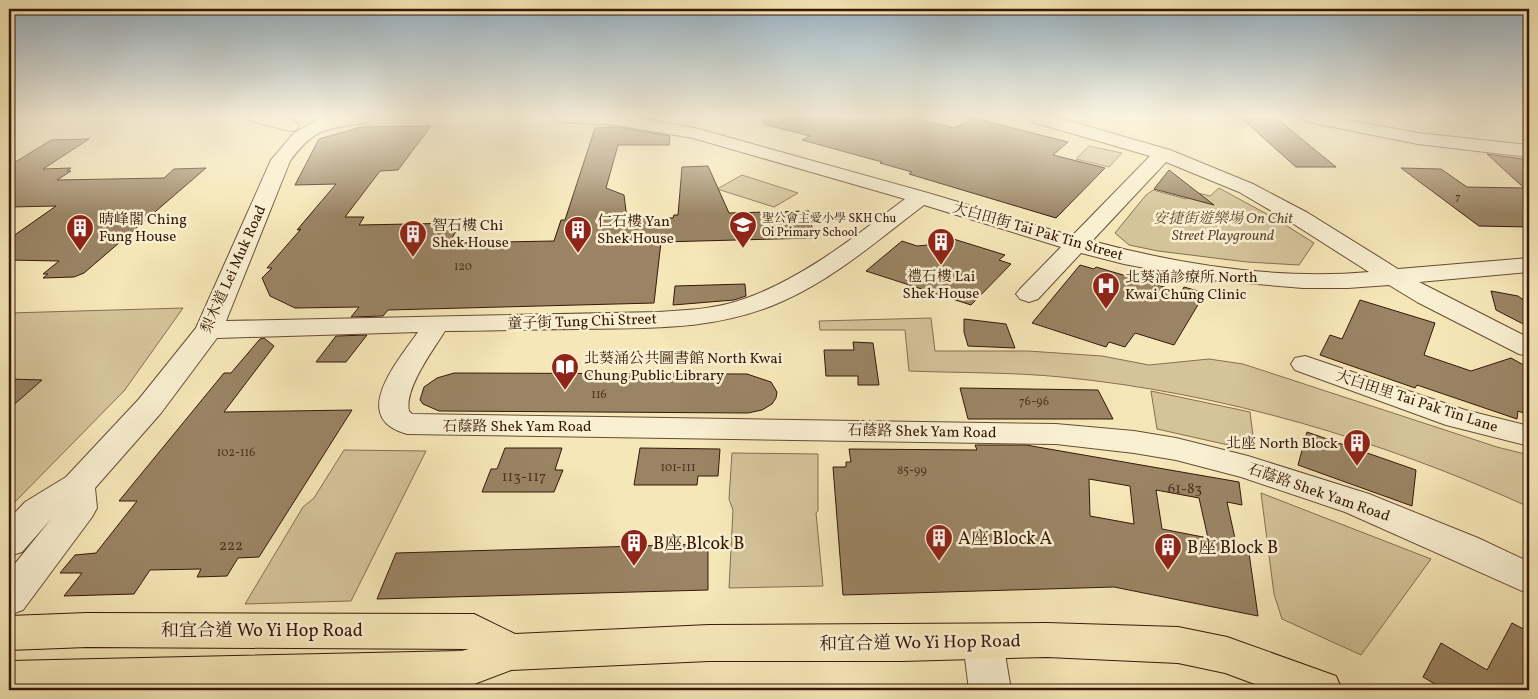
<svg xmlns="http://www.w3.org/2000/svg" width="1538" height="699" viewBox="0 0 1538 699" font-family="Vollkorn,'Noto Serif TC',serif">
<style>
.green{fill:#d5c49a;stroke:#866e51}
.building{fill:#9a8464;stroke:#361808;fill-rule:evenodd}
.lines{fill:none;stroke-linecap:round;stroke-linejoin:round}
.minor-casing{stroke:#664c34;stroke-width:2}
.major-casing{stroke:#361808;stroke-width:2}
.minor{fill:#f9efd1;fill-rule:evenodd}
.major{fill:#f6e7b8;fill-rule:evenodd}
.labels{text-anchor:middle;stroke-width:5;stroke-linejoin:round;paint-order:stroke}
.far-number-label{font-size:11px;fill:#4f331f}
.far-poi-label{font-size:12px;fill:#361808;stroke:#f9efd1;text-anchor:start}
.number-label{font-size:12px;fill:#4f331f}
.park-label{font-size:15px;font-style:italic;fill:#664c34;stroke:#f9efd1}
.poi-label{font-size:15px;fill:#361808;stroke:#f9efd1;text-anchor:start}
.street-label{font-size:15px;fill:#361808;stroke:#f9efd1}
.near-number-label{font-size:15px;fill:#4f331f}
.near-poi-label{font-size:18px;fill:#361808;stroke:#f9efd1;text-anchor:start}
.near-street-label{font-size:18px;fill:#361808;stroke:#f9efd1}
</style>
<rect width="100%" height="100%" fill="#f6e7b8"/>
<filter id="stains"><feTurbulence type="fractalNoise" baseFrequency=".004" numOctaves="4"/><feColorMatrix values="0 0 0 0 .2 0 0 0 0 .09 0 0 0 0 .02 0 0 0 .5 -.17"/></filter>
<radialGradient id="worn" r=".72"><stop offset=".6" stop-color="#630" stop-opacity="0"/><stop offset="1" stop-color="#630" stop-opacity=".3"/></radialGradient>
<path class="green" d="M1089,146L1122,153L1109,167L1076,159Z
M742,175L798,193L774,207L717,189Z
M1219,188L1276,219L1314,243L1299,265L1247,262L1158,251L1129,245L1115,233L1146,195L1153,190L1186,199L1194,192L1210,196Z
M183,308L124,391L9,508V313Z
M931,318L935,351H1028L1102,356L1149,365L1209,359L1243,364L1497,447L1529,455V507C1381,440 1224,393 1061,377C1011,372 959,373 909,371L905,330H820L819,321Z
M1151,391L1250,412L1255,451L1157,429Z
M344,450L426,451L351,601L245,604L303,507L314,498Z
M732,453L818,454V511L816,513L823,586L729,588L733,510L729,499Z
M1261,493L1431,559L1361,655L1282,619L1274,594Z"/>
<path class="building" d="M764,117H908L955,128L973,118L1068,142L1053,155L1105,168L1056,218L909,174L912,172L880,163L882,162L802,140L810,136L763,124Z
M1240,117L1276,118L1336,167H1296Z
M431,126L398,170L380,171L345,217H364L359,225L461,223L449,243L554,241L561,220H565L595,128L618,127L670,136L669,145H618L606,188L624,195L627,219L673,218L674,215H678L682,167L708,166L729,213L809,211L814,238L661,242L654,303L388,310L383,316L351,317L359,307L295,308L270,296L262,278L272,268H267L301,229L297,230L336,184L295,185L319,139L361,127Z
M89,139L43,169L71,168L67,171H71L57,180L164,178L174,169L206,168L84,273L74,277L43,278L48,274H43L59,261L9,260V239L56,206L9,207V166L51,140Z
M1487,154L1529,160V227L1479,226L1401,168L1441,169L1467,187L1524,188Z
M1169,170L1214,205L1154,189Z
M947,237L1005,255L999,260L1011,264L971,305L866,271L902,241L917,246L938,244Z
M1080,265L1094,269L1096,267L1181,292L1184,287L1205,293L1174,345L1135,333L1125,347L1109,342L1106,347L1032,323Z
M745,284L746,296L734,300L673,305L675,286Z
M1491,291L1518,296L1529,304V327L1496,310Z
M1360,300L1435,323L1424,355L1471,371L1511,358L1529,368V415L1518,411L1517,419L1417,385L1415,388L1320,355L1330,335L1342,339Z
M964,319L1006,324L1015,348L968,346L964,332Z
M367,335L346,362H316L336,336Z
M264,338L274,346L224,412L352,410L259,557L238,558L227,576L197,577L201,569L150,570L134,594L64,596L82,573H60L75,555L96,553L137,501H119L224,373H231L260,339Z
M853,342L873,343L879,385H858V376H826L824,350H854Z
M454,373L747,374L771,382L777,392L776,398L772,404L762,410L748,413L439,411L423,404L420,400L424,387L437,378Z
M9,379L42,380L9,409Z
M960,388L1098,390L1113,419H968Z
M1307,432L1416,470L1412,506L1298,465Z
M975,445H1026L1239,482L1242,505L1227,502L1236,543L1248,546L1258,616L1114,587L843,595L833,467H846V462H851L849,449L977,450ZM1089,479L1130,486L1134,524L1090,516ZM1156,490L1199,498L1208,538L1162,529Z
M505,448H562L555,470H563L554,492H482L491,469H497Z
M640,448L720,449L718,476H698L697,485H634Z
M708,544V590L377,599L396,553Z
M1512,623L1529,632V690H1445L1423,677L1441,643L1487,670Z"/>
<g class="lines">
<defs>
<path id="minor" d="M249,117C263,117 289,112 299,126L296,130L290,131L251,121Z
M323,117H373L371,121C330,131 319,122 290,161L226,321L658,312C687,310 717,309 744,299C804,278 855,236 905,199L693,138L616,125L558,122L550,117H632L695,128L928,193L1072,236L1150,156L1029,121L1027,117H1055L1170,150L1253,184L1308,213L1398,269L1529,258V272L1419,282L1529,338V356L1519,354L1417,302L1389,285L1348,288H1303L1209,280L1124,264L1081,253L1038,299L1029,302L1020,299L1016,294L1020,289L1061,247L924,205C879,239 835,278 783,301C718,331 648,328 578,329C534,329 489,331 445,331C433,350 404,389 409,411L412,414L1056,424L1134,431L1176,438L1248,456L1369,494L1478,538L1529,562V594L1345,512L1241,477L1176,460L1134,453L1056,444L407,434C348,418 398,361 418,332L217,338L161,413L95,488L97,508L92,517L23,610L9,615V571L52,518L22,552L9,556V519L25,502L66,477L139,399L196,328L271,160L294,133ZM1166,162L1239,192L1292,223L1369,272C1277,280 1181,265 1092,241Z
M1300,117H1331L1418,133L1529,145V157L1418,144L1308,122Z
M1305,356L1465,410L1529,426V446L1446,425L1295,370L1291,364L1295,358Z
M983,624L997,630L1003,642L1011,690H969L963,642L969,630Z"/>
<path id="major" d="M87,613L474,614L515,634L709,625L1047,623L1178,627L1227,637L1336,676L1342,690H1271L1225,673L1178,663L1047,657L902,661H709L511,670L461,689L9,690V661L461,651L469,649L87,647L9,650V616Z"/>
</defs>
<use href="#minor" class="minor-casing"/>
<use href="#major" class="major-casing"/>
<use href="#minor" class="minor"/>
<use href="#major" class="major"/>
</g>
<linearGradient id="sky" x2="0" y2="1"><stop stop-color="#93acbd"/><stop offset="0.54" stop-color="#fbf4df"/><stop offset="1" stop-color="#fbf4df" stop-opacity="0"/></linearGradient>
<rect width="1538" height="215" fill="url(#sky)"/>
<defs>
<symbol id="school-pin" viewBox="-11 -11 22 30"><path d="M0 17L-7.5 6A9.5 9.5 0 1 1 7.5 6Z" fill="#8f2418" stroke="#f9efd1"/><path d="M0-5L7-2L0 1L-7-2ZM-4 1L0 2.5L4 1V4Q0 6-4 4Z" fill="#fff"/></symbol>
<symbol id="building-pin" viewBox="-11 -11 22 30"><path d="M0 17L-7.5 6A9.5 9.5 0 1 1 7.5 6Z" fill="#8f2418" stroke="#f9efd1"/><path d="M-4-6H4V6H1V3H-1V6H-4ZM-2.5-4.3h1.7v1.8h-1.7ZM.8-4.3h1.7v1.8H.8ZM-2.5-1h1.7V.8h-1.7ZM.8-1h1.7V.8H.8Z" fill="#fff"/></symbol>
<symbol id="hospital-pin" viewBox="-11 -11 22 30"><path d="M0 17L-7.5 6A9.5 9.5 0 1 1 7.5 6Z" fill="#8f2418" stroke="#f9efd1"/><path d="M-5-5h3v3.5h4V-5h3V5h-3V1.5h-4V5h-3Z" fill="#fff"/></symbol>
<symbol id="library-pin" viewBox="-11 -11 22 30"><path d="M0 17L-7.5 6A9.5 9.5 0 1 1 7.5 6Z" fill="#8f2418" stroke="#f9efd1"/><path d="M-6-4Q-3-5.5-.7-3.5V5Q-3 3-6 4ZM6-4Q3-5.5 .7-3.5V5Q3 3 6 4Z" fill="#fff"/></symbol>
</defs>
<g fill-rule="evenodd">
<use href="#school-pin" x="727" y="209" width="32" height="43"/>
<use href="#building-pin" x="64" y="212" width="32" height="43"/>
<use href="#building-pin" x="562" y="214" width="32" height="43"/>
<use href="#building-pin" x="397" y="218" width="32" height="43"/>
<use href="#building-pin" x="925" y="226" width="32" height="43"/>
<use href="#hospital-pin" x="1090" y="270" width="32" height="43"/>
<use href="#library-pin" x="549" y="351" width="32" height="43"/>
<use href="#building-pin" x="1341" y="427" width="32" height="43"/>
<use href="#building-pin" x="923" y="522" width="32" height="43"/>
<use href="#building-pin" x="618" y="527" width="32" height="43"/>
<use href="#building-pin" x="1152" y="531" width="32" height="43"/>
</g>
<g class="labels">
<g class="far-number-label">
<text x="1458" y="200">7</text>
</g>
<g class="far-poi-label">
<text x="762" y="222">聖公會主愛小學 SKH Chu<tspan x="762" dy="14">Oi Primary School</tspan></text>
</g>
<g class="number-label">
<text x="463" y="270">120</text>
<text x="599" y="398">116</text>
<text x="1034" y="405">76-96</text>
<text x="236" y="456">102-116</text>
<text x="678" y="471">101-111</text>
<text x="912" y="474">85-99</text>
</g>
<g class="park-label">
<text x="1223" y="223">安捷街遊樂場 On Chit<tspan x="1223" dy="17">Street Playground</tspan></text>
</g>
<g class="poi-label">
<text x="99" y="224">晴峰閣 Ching<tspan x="99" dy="17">Fung House</tspan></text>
<text x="597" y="226">仁石樓 Yan<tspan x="597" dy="17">Shek House</tspan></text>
<text x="432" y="230">智石樓 Chi<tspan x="432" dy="17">Shek House</tspan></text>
<text x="941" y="281" text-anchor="middle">禮石樓 Lai<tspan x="941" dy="17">Shek House</tspan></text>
<text x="1125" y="282">北葵涌診療所 North<tspan x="1125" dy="17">Kwai Chung Clinic</tspan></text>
<text x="584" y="363">北葵涌公共圖書館 North Kwai<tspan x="584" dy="17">Chung Public Library</tspan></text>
<text x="1338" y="448" text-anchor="end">北座 North Block</text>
</g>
<g class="street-label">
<text transform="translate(1038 231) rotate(16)" y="5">大白田街 Tai Pak Tin Street</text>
<text transform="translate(233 269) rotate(-66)" y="5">梨木道 Lei Muk Road</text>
<text transform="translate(582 321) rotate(-2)" y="5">童子街 Tung Chi Street</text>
<text transform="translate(1417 401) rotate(18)" y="5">大白田里 Tai Pak Tin Lane</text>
<text x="517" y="431">石蔭路 Shek Yam Road</text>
<text transform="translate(922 431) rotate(1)" y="5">石蔭路 Shek Yam Road</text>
<text transform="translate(1319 492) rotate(19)" y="5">石蔭路 Shek Yam Road</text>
</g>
<g class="near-number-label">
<text x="524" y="481">113-117</text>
<text x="1185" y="493">61-83</text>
<text x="231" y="550">222</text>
</g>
<g class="near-poi-label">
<text x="958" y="544">A座 Block A</text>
<text x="653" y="549">B座 Blcok B</text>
<text x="1187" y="553">B座 Block B</text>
</g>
<g class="near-street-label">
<text x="262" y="636">和宜合道 Wo Yi Hop Road</text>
<text transform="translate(920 642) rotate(-1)" y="6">和宜合道 Wo Yi Hop Road</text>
</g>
</g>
<rect width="1538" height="699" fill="none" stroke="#f6e7b8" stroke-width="30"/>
<rect x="10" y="10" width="1518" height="679" fill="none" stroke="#361808" stroke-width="2.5"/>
<rect x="15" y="15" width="1508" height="669" fill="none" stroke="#361808"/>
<rect width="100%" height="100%" filter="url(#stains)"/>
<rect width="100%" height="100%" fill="url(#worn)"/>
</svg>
